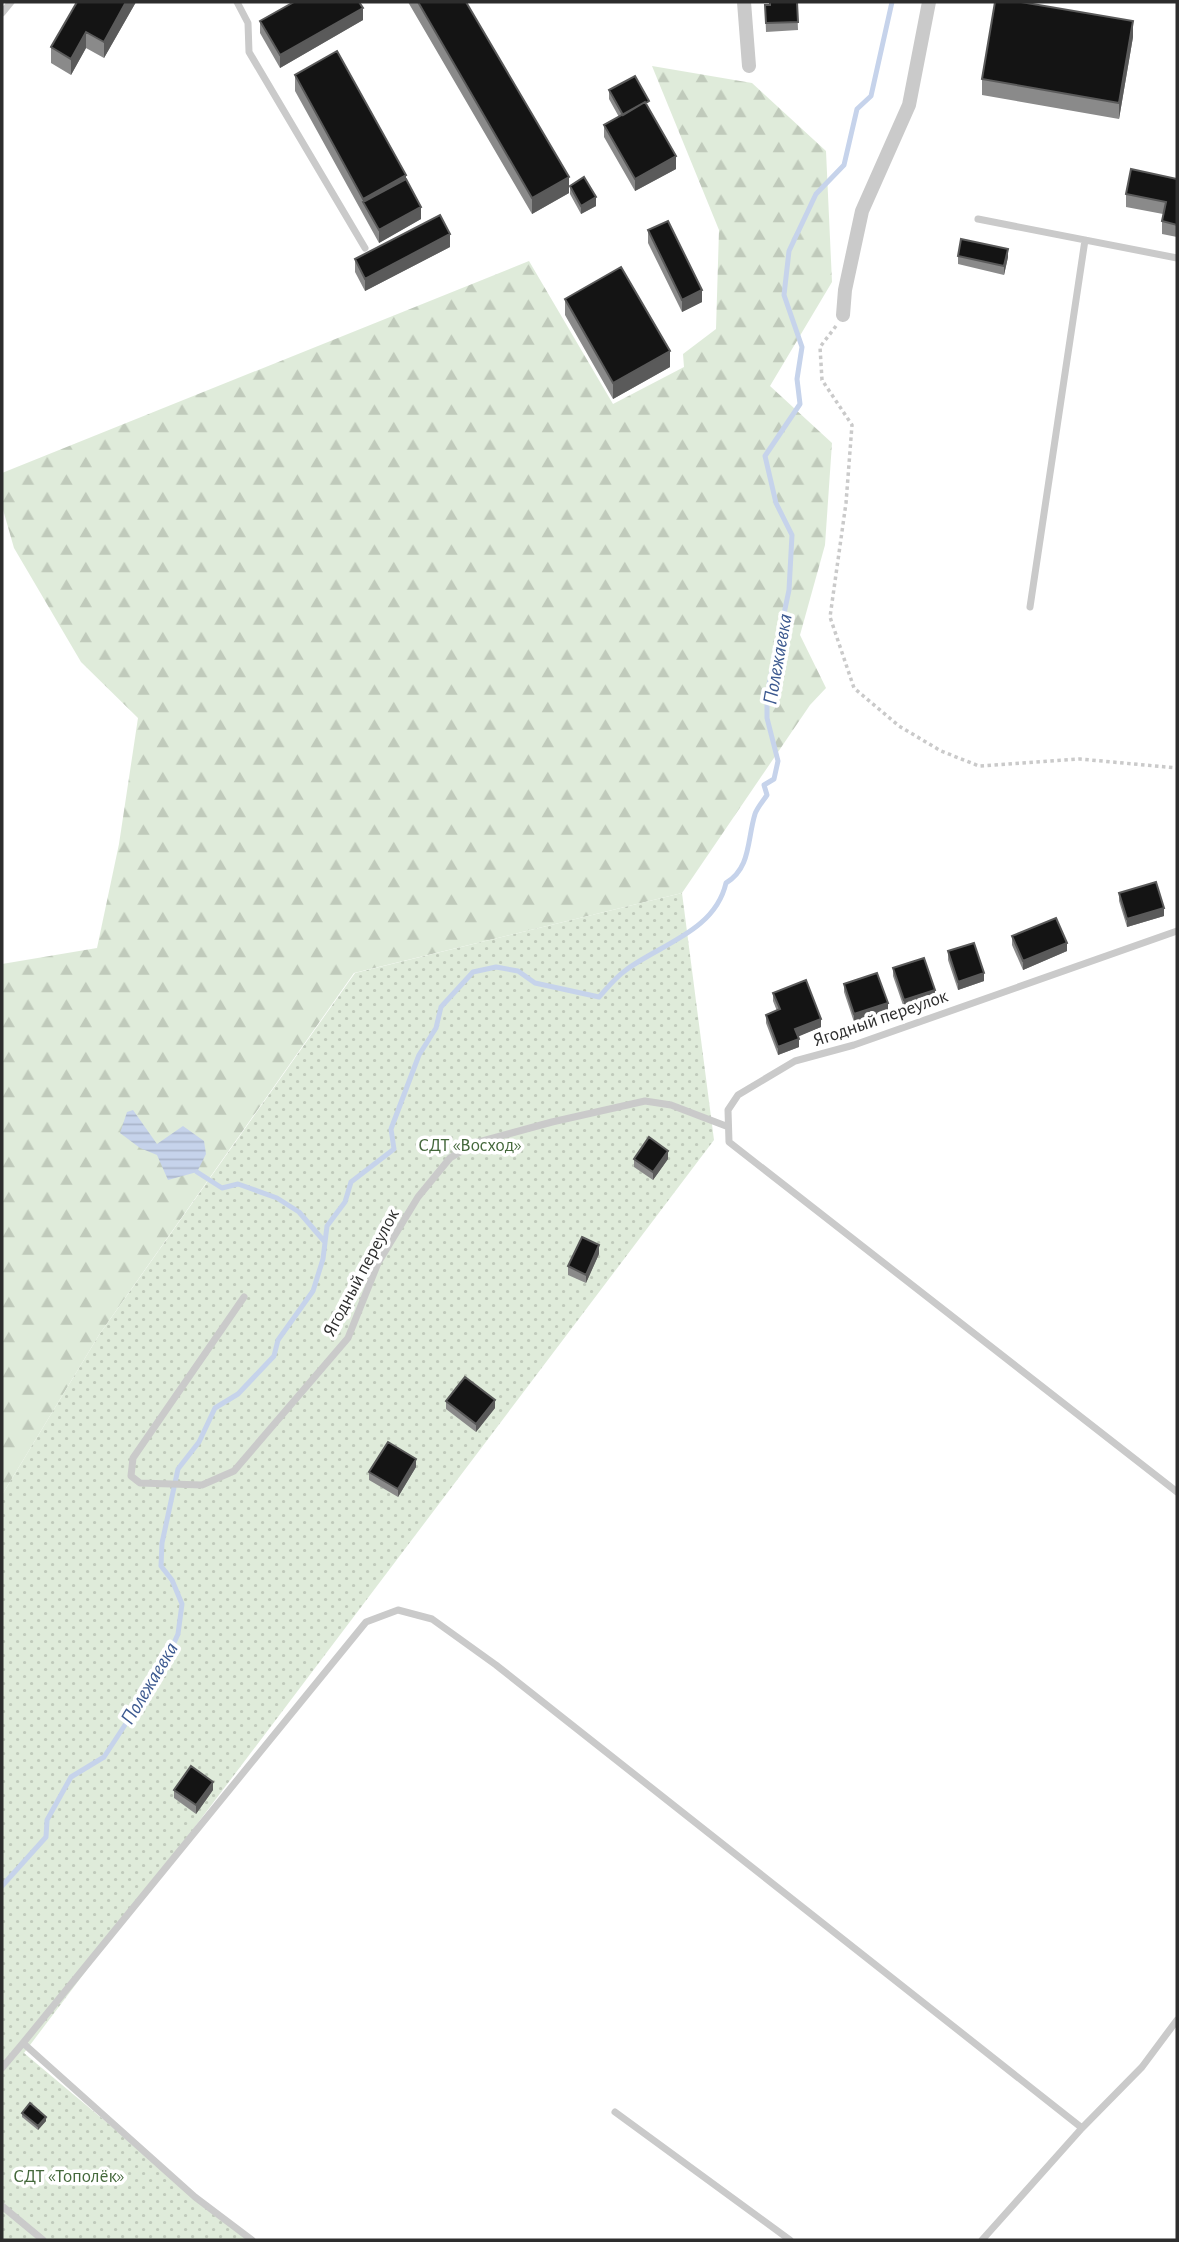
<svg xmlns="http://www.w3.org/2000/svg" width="1179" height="2242" viewBox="0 0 1179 2242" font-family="'Alegreya Sans',sans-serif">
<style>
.forest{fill:url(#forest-firs)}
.garden{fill:url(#garden-dots)}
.water{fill:url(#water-rules)}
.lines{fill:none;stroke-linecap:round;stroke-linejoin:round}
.stream{stroke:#c6d3eb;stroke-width:5}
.path{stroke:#cacaca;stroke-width:3.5;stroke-dasharray:3.5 3.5;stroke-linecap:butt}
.lane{stroke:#cacaca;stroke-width:7}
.street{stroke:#cacaca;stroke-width:14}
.wall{fill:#8a8a8a}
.shaded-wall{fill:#5a5a5a}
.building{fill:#141414;stroke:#5a5a5a;stroke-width:2}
.labels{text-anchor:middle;stroke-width:7;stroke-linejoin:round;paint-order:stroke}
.street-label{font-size:19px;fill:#2d2d2d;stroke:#fff}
.park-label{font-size:19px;fill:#44683b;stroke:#fff}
.water-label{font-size:21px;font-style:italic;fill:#3b588f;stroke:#fff}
</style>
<defs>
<pattern id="forest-firs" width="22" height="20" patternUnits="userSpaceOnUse" patternTransform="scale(1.75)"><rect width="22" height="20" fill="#dfebda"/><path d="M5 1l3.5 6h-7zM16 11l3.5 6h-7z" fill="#c0cabb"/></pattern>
<pattern id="garden-dots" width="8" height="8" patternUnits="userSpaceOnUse" patternTransform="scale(1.75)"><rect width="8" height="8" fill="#dfebda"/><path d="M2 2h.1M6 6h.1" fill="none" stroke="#c0cabb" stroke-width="1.8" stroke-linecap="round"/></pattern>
<pattern id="water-rules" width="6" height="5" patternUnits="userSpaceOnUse" patternTransform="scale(1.75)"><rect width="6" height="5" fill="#c6d3eb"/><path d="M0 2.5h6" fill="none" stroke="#aab5ca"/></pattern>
</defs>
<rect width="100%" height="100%" fill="#fff"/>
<path class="forest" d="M652,66L752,83L826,151L832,282L770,386L832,443L825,545L800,635L826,688L810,705L682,893L354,973L99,1335L2,1495V964L97,948L119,844L138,718L81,662L14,548L2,506V473L529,261L613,404L684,367L683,354L716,329L719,230Z"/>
<path class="garden" d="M682,893L714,1140L24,2053L247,2240H2V1495L99,1335L355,973Z"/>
<path class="water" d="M133,1110L157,1144L183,1126L204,1141L206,1154L197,1172L168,1180L157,1155L140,1148L120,1133L127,1112Z"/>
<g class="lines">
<path class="stream" d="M197,1172L222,1188L238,1184L277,1198L299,1212L324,1241
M2,1886L46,1837L47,1820L71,1777L104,1757L163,1667L178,1634L182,1604L172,1580L161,1566L162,1543L178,1469L199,1442L215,1408L238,1394L274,1356L278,1340L313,1291L323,1259L327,1226L345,1202L351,1182L394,1149L391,1129L419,1055L436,1028L441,1007L473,972L496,967L518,971L535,983L599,997C607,988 616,977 626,970C661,944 715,931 726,883C751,868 747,840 755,814C757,808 763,801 767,795L764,785L774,779L778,761L767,718V694L789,590L792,535L776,503L765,456L800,404L797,379L802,347L784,295L789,251L816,194L844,165L857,109L871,96L892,2"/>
<path class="path" d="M836,326L820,347L822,380L852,425L846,503L830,617L854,688L899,726L941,751L979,766L1080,759L1177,768"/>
<path class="lane" d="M237,2L248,23L249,52L365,248
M2,13L11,2
M978,219L1177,258
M1030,607L1085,240
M1177,931L854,1045L795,1061L738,1095L728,1110L729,1142L1177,1492
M244,1297L133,1458L131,1476L140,1483L202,1485L234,1471L348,1338L378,1263L418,1197L450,1158L475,1143L552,1122L645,1101L671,1105L726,1126
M23,2043L366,1622L398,1610L432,1619L496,1665L1082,2128
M2,2068L23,2043L195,2197L252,2240
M615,2112L790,2240
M2,2206L43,2240
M982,2240L1082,2128L1142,2067L1177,2020"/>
<path class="street" d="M744,2L749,66
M843,315L845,290L862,211L909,105L929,2"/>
</g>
<path class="wall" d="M77,2H136L104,58L86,48L71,75L51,63V47Z
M408,2H466L569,193L532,214Z
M797,2L798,30L766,32L765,5Z
M363,20L280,68L260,33V21Z
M1133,37L1119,119L982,95V79Z
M295,75L406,175V179L421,219L379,243L295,91Z
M609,90L649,109L676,169L635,191L604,137V125L619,117L609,99Z
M1177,179V237L1162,234V221L1163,214L1126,207V194Z
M570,186L596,206L581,214L570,194Z
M648,230L702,302L682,312L648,243Z
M450,247L365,291L355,272V259Z
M958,256L1008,257L1004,275L958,264Z
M565,299L670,367L613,399L565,315Z
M1119,893L1164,916L1127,927L1119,901Z
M1012,936L1067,951L1023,970L1012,945Z
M948,951L984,981L958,990L948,960Z
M893,968L935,998L904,1008L893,976Z
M844,984L888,1011L854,1022L844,992Z
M773,993L821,1027L798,1036L799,1047L778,1055L766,1023V1015L777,1011L773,1001Z
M634,1159H668L653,1180L634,1167Z
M599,1254L586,1283L568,1275V1266Z
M446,1401L495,1408L476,1432L446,1409Z
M416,1467L398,1497L369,1480V1472Z
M174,1790H213L196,1814L174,1798Z
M22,2113L46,2121L38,2130L22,2117Z"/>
<path class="shaded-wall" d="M126,2H136L104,58V42Z
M363,8V20L280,68V55Z
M1133,21V37L1119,119V103Z
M86,32V48L71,75V59Z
M676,156V169L635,191V179Z
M406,175V191L363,202V215V199Z
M569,177V193L532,214V198Z
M596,197V206L581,214V206Z
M421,207V219L379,243V230Z
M450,234V247L365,291V279Z
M1008,249V257L1004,275V266Z
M702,290V302L682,312V300Z
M670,351V367L613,399V383Z
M1164,908V916L1127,927V919Z
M1067,943V951L1023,970V961Z
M984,973V981L958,990V982Z
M935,990V998L904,1008V1000Z
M888,1003V1011L854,1022V1014Z
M821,1019V1027L795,1038V1029Z
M799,1039V1047L778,1055V1047Z
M668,1151V1159L653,1180V1172Z
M599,1245V1254L586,1283V1275Z
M495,1400V1408L476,1432V1424Z
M416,1459V1467L398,1497V1489Z
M213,1782V1790L196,1814V1805Z
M46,2117V2121L38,2130V2126Z"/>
<path class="building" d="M77,2H126L104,42L86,32L71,59L51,47Z
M294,2H359L363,8L280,55L260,21Z
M418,2H466L569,177L532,198Z
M770,2H797L798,22L766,23L765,5H770Z
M995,2H1021L1133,21L1119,103L982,79Z
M337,51L406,175L363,199L295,75Z
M635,76L649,101L646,103L645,102L623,115L609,90Z
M645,102L676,156L635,179L604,125Z
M1131,169L1177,179V225L1162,221L1166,202L1126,194Z
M584,177L596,197L581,206L570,186Z
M406,179L421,207L379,230L363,202Z
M440,215L450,234L365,279L355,259Z
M668,221L702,290L682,300L648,230Z
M961,239L1008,249L1004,266L958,256Z
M621,267L670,351L613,383L565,299Z
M1156,882L1164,908L1127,919L1119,893Z
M1056,918L1067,943L1023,961L1012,936Z
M974,943L984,973L958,982L948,951Z
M924,958L935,990L904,1000L893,968Z
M877,973L888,1003L854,1014L844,984Z
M806,980L821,1019L795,1029L799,1039L778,1047L766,1015L780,1009L773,993Z
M649,1137L668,1151L653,1172L634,1159Z
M582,1237L599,1245L586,1275L568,1266Z
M465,1377L495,1400L476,1424L446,1401Z
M388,1442L416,1459L398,1489L369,1472Z
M191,1766L213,1782L196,1805L174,1790Z
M30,2103L46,2117L38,2126L22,2113Z"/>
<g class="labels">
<g class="street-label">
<text transform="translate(880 1017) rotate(-19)" y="7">Ягодный переулок</text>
<text transform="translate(360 1272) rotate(-62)" y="7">Ягодный переулок</text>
</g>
<g class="park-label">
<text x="470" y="1151">СДТ «Восход»</text>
<text x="69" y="2182">СДТ «Тополёк»</text>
</g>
<g class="water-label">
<text transform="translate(777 659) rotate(-80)" y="7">Полежаевка</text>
<text transform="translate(149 1683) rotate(-59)" y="7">Полежаевка</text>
</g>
</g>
<rect width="1179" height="2242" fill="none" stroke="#2d2d2d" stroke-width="7"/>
</svg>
